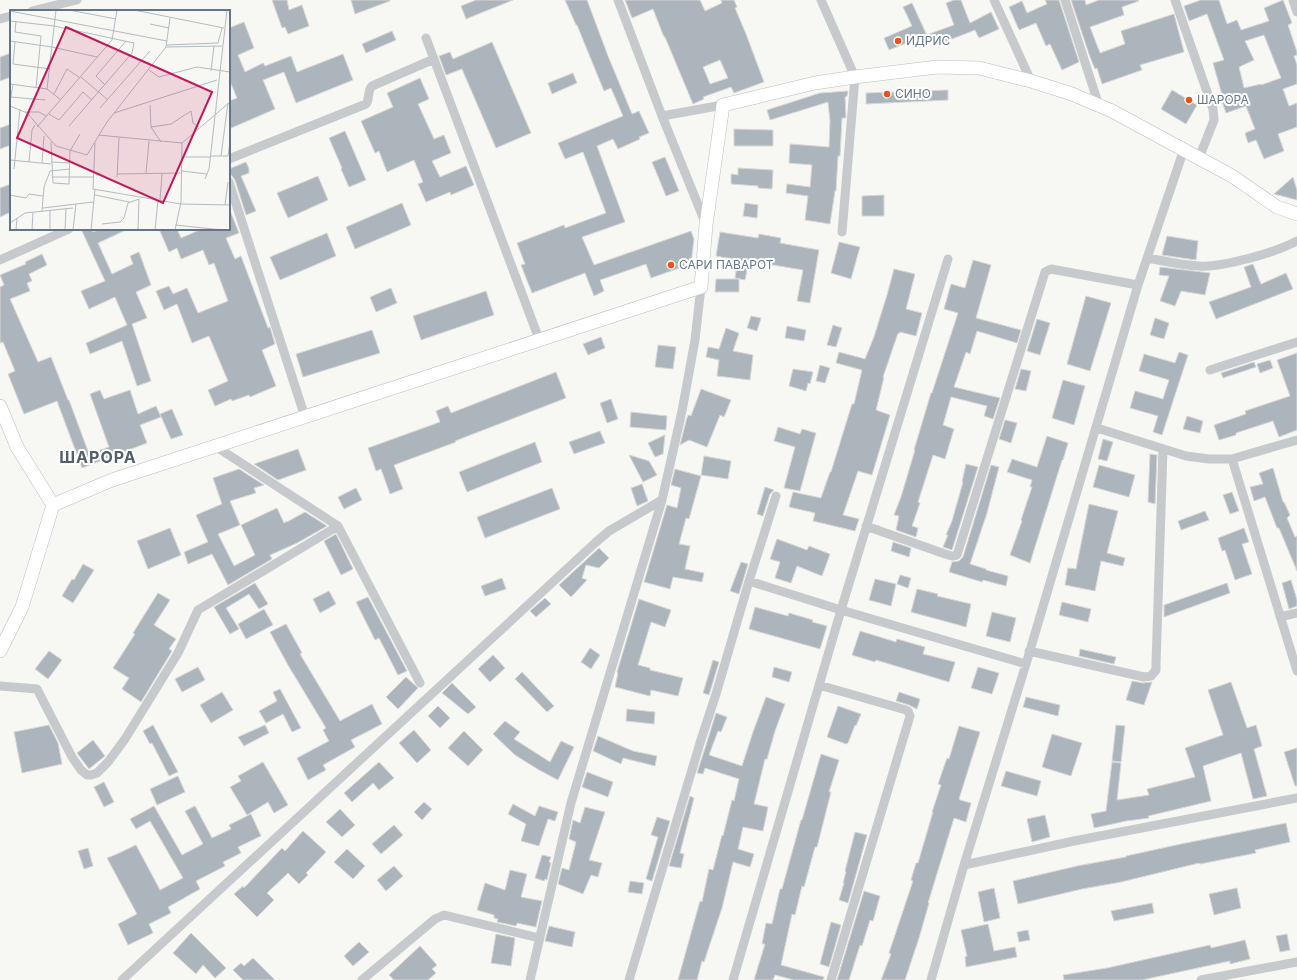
<svg xmlns="http://www.w3.org/2000/svg" width="1297" height="980" viewBox="0 0 1297 980" font-family="Inter,sans-serif">
<style>
.building{fill:#acb5bb;stroke:#d8d8d6;fill-rule:evenodd}
.lines{fill:none;stroke-linecap:round;stroke-linejoin:round}
.secondary-casing{stroke:#b8bdc2;stroke-width:14}
.street{stroke:#c6cacd;stroke-width:9}
.secondary{stroke:#fff;stroke-width:13}
.poi-dot{fill:#f35017;stroke:#fff;stroke-width:1.5}
.labels{text-anchor:middle;stroke-width:4;stroke-linejoin:round;paint-order:stroke}
.poi-label{font-size:12px;fill:#637687;stroke:#fff;text-anchor:start}
.district-label{font-size:16px;font-weight:bold;letter-spacing:1px;fill:#525f6b;stroke:#fff}
.inset-road{fill:none;stroke:#b3bbc2;stroke-width:1}
.view{fill:#c2185b;fill-opacity:0.15;stroke:#c2185b;stroke-width:2}
.inset-edge{fill:none;stroke:#637687;stroke-width:2}
</style>
<rect width="100%" height="100%" fill="#f7f7f3"/>
<path class="building" d="M272,0H287L289,10L302,5L309,26L288,34L285,27L282,28Z
M351,0H390V1L355,14Z
M476,0H513L466,19L461,6Z
M565,0H587L608,56L632,114L639,111L649,133L639,137L640,139L618,149L613,139L597,146L625,222L582,237L594,265L691,231L694,239L691,264L651,278L646,264L600,280L604,291L594,296L585,273L532,293L521,265L525,264L517,243L564,225L565,228L606,213L583,152L565,159L558,143L623,116L611,88L604,91L577,25H576Z
M625,0H700L705,11L722,3L721,0H734L737,7L735,8L746,34L764,82L734,93L731,87L703,97L704,99L693,104L665,37H664L653,9L632,18ZM720,60L728,78L710,84L703,67Z
M954,0H961L970,23L991,12L999,29L979,38L975,30L934,46L929,34L954,25L946,3Z
M1045,0H1059L1079,62L1062,70L1050,44L1046,46L1036,23L1019,30L1009,7L1022,1L1027,13L1047,4Z
M1071,0H1085L1086,5L1099,0H1138L1139,1L1122,7L1124,15L1090,27L1100,53L1125,44L1121,31L1174,14L1184,52L1140,65L1142,70L1102,84L1097,68L1095,69L1090,57Z
M1201,0H1219L1227,24L1237,20L1241,30L1269,21L1264,8L1283,0L1292,23L1288,25L1297,52V55L1294,56L1297,65V84L1283,89L1289,106L1297,103V127L1278,134L1284,151L1264,159L1256,140L1248,143L1245,133L1255,129L1246,106L1226,113L1220,96L1222,95L1213,63L1224,60L1207,14L1189,21L1184,6ZM1264,35L1281,78L1261,85V84L1244,88L1239,67L1254,60L1245,41Z
M912,3L929,40L914,46L912,41L889,50L884,38L912,26L903,7Z
M244,22L254,48L238,55L245,72L263,63L265,66L291,56L297,72L343,54L353,80L296,103L284,72L263,80L275,109L229,129V101L237,98L229,79V28Z
M392,31L396,40L366,53L362,44Z
M492,42L531,133L496,148L462,69L446,75L439,56L450,52L453,59Z
M11,53V77L0,81V57Z
M573,73L577,83L552,94L548,83Z
M420,78L429,99L418,104L434,139L444,135L451,153L432,161L440,177L466,166L474,185L451,195L450,192L426,202L418,184L423,182L414,160L387,172L379,151L375,153L361,121L393,107L387,93Z
M948,90V100L866,104V93Z
M1172,90L1197,105L1186,124L1161,109Z
M848,91L847,96L845,97L846,118H842L840,156H838L836,191H835L830,224L805,220L808,196L786,193L787,184L810,187L812,165L789,163L790,144L829,147L830,121L828,102L770,120L767,110L820,93Z
M11,124V145L0,149V128Z
M734,129L773,130V146H734Z
M345,131L366,180L349,187L341,169L342,168L329,138Z
M665,157L679,191L666,196L652,162Z
M246,162L249,169V173L241,176L256,211L246,215L235,180L229,172V169Z
M738,168L773,170L772,189L758,188V186L731,184V174L738,175Z
M318,176L328,200L288,218L277,193Z
M1293,177L1297,190V200L1274,194Z
M11,184V212L0,217V188Z
M884,195V216H862V196Z
M402,203L411,225L355,249L346,227Z
M745,203L758,205L757,218L743,216Z
M229,208L239,233L226,238L235,259L241,256L268,328L270,327L275,344L262,350L276,386L250,397L249,395L232,401L231,399L215,406L208,390L228,381L209,336L192,343L177,304L164,310L156,291L169,286L173,294L187,288L198,313L228,301L214,263L209,265L203,250L181,259L177,248L169,252L159,229H177L181,238L202,229H229Z
M81,229H91L93,232L100,229H128L98,243L112,274L133,264L130,256L139,252L151,285L136,292L147,318L132,324L151,381L137,386L122,341L90,354L86,343L127,325L115,297L89,309L81,291L105,281Z
M720,232L758,238L759,234L781,238L780,243L819,250L810,303L797,301L803,270L749,261L745,280L735,278L738,260L716,256Z
M327,233L336,256L280,280L270,257Z
M1167,236L1198,241L1196,260L1162,255Z
M839,242L860,247L851,279L831,273Z
M42,254L47,265L29,274L32,281L27,283L30,291L10,299L38,362L51,357L68,400H69L89,454L109,447L90,394L100,390L104,399L130,390L138,414L156,406L161,417L140,425L147,443L82,468L57,401L24,414L8,374L15,371L3,342L0,343V287L4,285L0,275L26,264L25,262Z
M973,260L991,265L976,318L1021,330L1017,343L977,331L970,354L966,352L954,387L1000,398L993,419L984,416L987,406L951,397L943,425L954,429L945,459L933,455L918,502L920,503L912,526L918,528L916,537L896,530L899,516L894,515L901,497L915,450H914L931,393H932L958,313L944,309L951,284L965,288Z
M1253,264L1261,284L1286,273L1293,289L1216,319L1209,302L1251,287L1244,267Z
M1160,267L1210,273L1205,295L1181,291L1175,306L1160,301L1169,276L1159,275Z
M894,269L915,274L906,309L922,313L916,336L900,332L899,334L898,333L883,377H884L876,410L890,415L872,475L858,471L843,515L859,519L855,531L813,521L815,513L789,507L793,492L821,498L830,472H831L852,404H854L862,370L836,363L839,352L865,359L874,337L887,295Z
M716,279H739V292H715Z
M391,288L397,303L376,312L370,297Z
M486,291L494,315L421,340L413,316Z
M1086,296L1111,303L1090,371L1067,364Z
M751,316L761,318L757,331L747,328Z
M1155,318L1169,323L1164,339L1150,335Z
M1037,319L1050,323L1040,355L1027,351Z
M833,325L842,328L836,347L827,345Z
M787,326L806,330L804,341L785,338Z
M726,328L739,333L733,351L753,355L750,380L717,376L719,360L706,357L708,347L719,349Z
M372,330L380,353L303,377L296,354Z
M601,337L605,348L588,355L583,344Z
M658,345L676,347L673,369L655,367Z
M1179,352L1188,355L1162,435L1153,432L1158,416L1130,408L1135,391L1163,399L1169,380L1139,371L1144,354L1175,363Z
M1297,353V430L1279,437L1273,421L1236,433V435L1219,440L1214,425L1246,414L1245,411L1290,396L1277,360Z
M1270,360L1273,368L1260,373L1257,364Z
M1254,362L1256,367L1223,378L1221,373Z
M820,365L830,368L825,383L816,381Z
M793,369L813,372L810,384L808,383L806,391L789,386Z
M1021,369L1031,371L1026,391L1015,389Z
M556,372L566,398L455,441L456,442L394,465L403,489L390,494L381,469L376,471L368,448L440,422L436,411L448,406L451,413Z
M1063,380L1085,386L1074,425L1052,418Z
M701,389L731,400L724,417L720,415L707,447L689,440L680,445L686,421L688,415L691,416Z
M611,399L618,419L607,423L600,403Z
M172,409L183,435L171,439L160,414Z
M631,412L667,416L666,430L630,427Z
M1187,416L1203,421L1200,433L1183,429Z
M1005,420L1017,423L1011,443L999,439Z
M778,427L800,434L802,429L816,433L800,491L784,488L795,447L774,441Z
M600,431L605,443L574,454L569,442Z
M665,435L663,454L655,457L648,443Z
M1047,436L1068,443L1063,460H1062L1030,563L1010,555L1022,521L1021,520L1032,487H1030L1032,480L1007,472L1012,459L1037,467Z
M1103,439L1113,442L1107,461L1098,459Z
M535,442L542,462L467,492L459,472Z
M298,449L306,470L278,480L254,464Z
M1150,454L1157,455L1155,504L1148,502Z
M629,455L649,461L657,475L643,482Z
M704,456L731,461L728,479L701,475Z
M966,464L978,467L952,550L943,547L948,535H946L952,521L963,482H962Z
M991,465L999,467L987,513L970,564L986,569V570L1008,576L1006,586L983,580L982,582L949,572L952,562L959,561L963,557Z
M1099,465L1135,475L1129,497L1093,487Z
M1273,468L1283,502H1284L1290,515L1287,518L1295,537L1297,536V571L1279,528H1277L1265,497L1254,501L1250,487L1263,484L1259,473Z
M239,469L264,485L254,488L256,493L230,501L240,525L218,534L234,566L255,555L241,525L277,508L284,523L287,521V522L305,512L327,526L297,543L270,555L272,559L228,585L212,554L188,564L184,552L208,542L196,515L222,504L213,478Z
M675,469L701,476L689,519L686,518L679,544L690,546L685,569L704,573L702,582L673,577L670,589L644,582L667,505L677,508L681,488L671,485Z
M642,484L648,501L637,506L631,488Z
M765,487L774,490L770,494L763,516L757,514Z
M356,488L362,500L344,509L338,497Z
M552,488L560,509L485,538L477,517Z
M1232,492L1239,511L1230,514L1223,495Z
M1089,504L1118,511L1107,553L1125,558L1123,566L1101,561L1095,591L1065,585L1068,568L1076,569Z
M1205,511L1209,520L1181,530L1178,521Z
M170,528L181,555L148,569L137,541Z
M1244,528L1249,542L1242,544L1252,574L1235,580L1225,550L1222,551L1218,538Z
M336,534L353,569L341,575L324,541Z
M777,539L807,550L809,546L830,554L822,576L797,566L791,583L775,578L780,562L770,559Z
M893,542L911,548L909,557L891,551Z
M599,548L609,558L599,568L586,565L582,578L587,580L571,597L559,585Z
M741,562L748,564L739,594L730,591Z
M83,564L94,570L73,603L62,596L72,579L74,580Z
M900,575L911,578L908,588L897,584Z
M502,578L506,589L485,596L481,586Z
M875,579L896,584L891,606L869,600Z
M1291,580L1297,600V606L1289,609L1282,583Z
M255,583L268,604L259,609L249,594L226,608L239,629L230,634L214,607Z
M1227,583L1230,593L1164,617V605Z
M917,589L938,594L937,596L971,604L966,627L911,612Z
M329,591L336,604L320,613L313,599Z
M158,593L170,600L154,625L176,639L169,649L172,651L141,702L122,689L129,678L113,668L135,634L133,633Z
M368,597L407,671L398,675L379,638L375,640L356,602Z
M545,598L551,604L536,617L530,611Z
M639,599L671,610L665,627L651,622L638,665L650,668V670L683,678L678,696L651,690L650,696L615,687L618,673L617,672Z
M1062,602L1091,609L1088,622L1059,615Z
M755,607L788,616L789,613L813,620L812,622L827,626L820,649L749,629Z
M264,609L273,625L246,639L238,624Z
M992,612L1016,618L1010,642L986,636Z
M286,624L302,653L300,654L340,721L372,704L382,724L351,740L355,747L323,765L326,770L308,780L297,758L329,741L323,730L326,728L288,665L270,632Z
M860,631L896,642L897,639L925,647L923,654L955,662L949,682L876,660L875,662L852,655Z
M590,648L600,655L591,669L581,662Z
M1080,649L1116,657L1114,664L1079,656Z
M49,651L62,660L48,679L35,669Z
M493,655L505,668L490,682L478,669Z
M713,660L719,662L709,695L703,693Z
M198,667L205,680L182,692L175,679Z
M774,667L792,672L789,682L772,677Z
M978,667L999,673L992,694L971,688Z
M522,672L554,706L547,712L515,679Z
M406,677L418,688L398,709L386,697Z
M1132,681L1143,683L1152,682L1144,705L1126,700Z
M1231,682L1247,728L1256,725L1262,746L1254,749L1267,796L1253,799L1241,753L1203,766L1211,801L1148,816L1149,818L1126,821L1094,828L1091,814L1106,811L1112,762L1121,763L1117,800L1149,795L1147,789L1195,777L1185,748L1223,735L1208,690Z
M452,683L476,707L468,714L442,693Z
M280,689L301,728L292,732L283,714L266,723L259,711L277,701L273,692Z
M222,692L233,710L211,723L200,705Z
M899,692L920,699L917,709L909,705L896,701Z
M766,697L785,704L775,731L767,759H765L754,804L768,807L763,831L743,827L738,849L754,854L750,867L733,862L722,908L704,962L702,961L697,980H678L700,901L702,902L709,869L713,870L722,835L723,836L732,800L734,801L739,779L705,768L703,774L697,773L706,745L716,713L727,717L721,732L718,731L709,755L742,766L753,732Z
M1026,697L1060,705L1058,716L1023,707Z
M438,706L450,718L440,728L428,716Z
M838,706L861,714L856,726L855,725L848,743L846,744L827,737Z
M627,709L655,712L654,724L626,721Z
M505,721L520,732L514,739L550,762L561,741L574,747L558,780L539,770L515,755L493,734Z
M49,725L58,743L62,764L22,773L14,732Z
M153,725L178,772L169,776L152,743L150,744L143,731Z
M265,725L269,733L244,746L238,737Z
M1116,725L1125,726L1121,762L1112,761Z
M959,726L980,732L959,799L960,800L971,803L966,822L954,818L928,903H929L919,938L905,980H881L891,954L889,953L913,881L911,880L916,863H918L933,812H932L941,785L938,784L947,758L949,759Z
M414,730L431,750L417,763L399,743Z
M464,731L483,750L468,766L448,748Z
M1052,734L1082,743L1071,776L1042,767Z
M598,736L633,751L657,756L655,766L623,758L621,764L593,751Z
M93,740L105,756L89,769L77,753Z
M1297,748V786H1295L1284,752Z
M821,754L839,760L829,792H831L817,847H815L804,887L802,886L795,915L792,914L781,965L824,977L823,980H794L775,975L773,980H754L765,944H762L766,923L772,924L780,889H782L801,820H802Z
M263,762L288,805L274,813L268,802L247,815L230,787L241,781L238,776Z
M379,762L394,778L379,790L373,783L352,802L344,793Z
M1006,771L1041,781L1037,796L1001,786Z
M587,772L613,782L608,797L582,787Z
M178,776L185,792L157,805L150,789Z
M104,782L114,802L104,807L94,787Z
M690,796L694,798L680,853L684,854L681,868L669,866Z
M424,802L432,809L422,820L414,812Z
M513,804L535,816L539,806L558,812L555,821L548,819L539,846L521,841L526,824L508,814Z
M154,806L182,855L203,844L185,811L195,806L212,838L231,829L229,825L251,814L261,836L238,847L241,853L223,862L225,866L196,881L200,889L168,907L171,913L149,924L153,933L128,945L118,924L137,914L107,858L117,854L136,845L160,890L183,878L150,821L136,829L130,819Z
M585,807L605,812L589,860L602,863L598,877L591,875L583,894L558,884L562,868L569,870L576,842L569,839L573,820L580,823Z
M340,809L355,825L342,837L326,822Z
M1045,815L1050,837L1032,842L1027,819Z
M657,817L670,821L652,881L646,879L658,837L651,835Z
M1286,823L1290,842L1255,850L1256,853L1200,864L1199,863L1121,882L1082,889L1018,904L1013,881L1077,866L1126,857V856L1181,844Z
M394,825L403,835L381,854L372,844Z
M303,831L326,852L306,873L308,875L299,884L288,873L267,893L274,900L257,917L234,894L243,886L244,888L282,848L285,851Z
M855,832L867,835L848,903L839,900L844,883H843L846,872L845,871Z
M88,848L93,866L84,869L78,851Z
M347,849L365,866L353,879L334,862Z
M542,855L551,857L549,862L551,863L547,880L545,879L544,881L535,878Z
M394,866L403,876L386,891L377,880Z
M510,870L527,874L521,897L542,901L536,927L517,923L516,926L497,922L498,919L494,918V915L477,910L485,883L505,890Z
M630,881L644,883L642,894L628,892Z
M994,888L1000,918L984,922L978,892Z
M1237,888L1241,908L1214,915L1209,894Z
M864,891L880,896L873,921L870,920L862,946L860,945L849,980H837Z
M1152,903L1154,913L1114,921L1111,911Z
M831,922L841,925L829,967L820,964Z
M988,924L994,951L1015,947L1017,957L966,967L965,957L967,956L961,930Z
M549,926L575,932L572,947L545,941Z
M1028,930L1030,940L1019,942L1017,932Z
M191,933L226,968L215,978L203,965L196,974L173,953Z
M496,934L515,938L511,966L491,963Z
M1287,934L1290,950L1280,952L1276,936Z
M1245,940L1250,959L1230,964V961L1142,980H1064L1063,975L1107,968L1210,945L1211,948Z
M359,942L369,952L353,966L344,956Z
M420,946L437,965L432,969L436,973L428,980H394L389,975Z
M253,958L275,980H243L233,970L241,963L244,966Z"/>
<g class="lines">
<defs>
<path id="secondary" d="M0,406L17,447L53,505L22,607L0,651
M53,505L112,480L701,287L706,225L723,105L815,83L855,77L937,67L979,68L1031,81L1072,94L1112,111L1232,176L1277,207L1297,214"/>
</defs>
<use href="#secondary" class="secondary-casing"/>
<path class="street" d="M618,0L662,116L705,222
M821,0L855,77L842,232
M994,0L1031,81
M1065,0L1099,106
M1175,0L1213,109L1214,120L1199,158
M1293,0L1297,12
M32,11L77,0
M0,19L11,16
M426,38L539,339
M662,116L723,105
M229,159L366,104C370,99 367,91 372,86L434,59
M229,182L305,417
M1147,258C1164,261 1181,265 1199,266C1221,268 1277,252 1297,241
M0,260L69,229
M1210,370L1297,342
M1097,428L1186,456L1209,459H1232L1297,440
M1232,459L1297,671
M338,526L420,683
M866,526L945,554L952,556L957,555L1045,272L1051,269L1138,285
M749,581L841,610L1026,664
M1280,617L1297,613
M1029,651L1144,677L1151,676L1156,670V664L1163,449
M819,685L906,710L908,711L910,716L831,980
M0,686L37,689L72,757L81,770L87,775H91L97,773L108,762L125,739L178,653L198,610L338,526L215,446
M964,865L1074,841L1297,798
M122,980L595,543L609,531L662,500
M362,980L435,919L444,915L539,938
M530,980L571,803L662,500L682,411L695,340L701,287
M629,980L700,743L716,694L749,581L776,496
M733,980L841,610L948,259
M931,980L964,865L1026,664L1138,285L1184,149
M1201,980L1297,962"/>
<use href="#secondary" class="secondary"/>
</g>
<g class="poi-dot">
<circle cx="898" cy="41" r="4"/>
<circle cx="887" cy="94" r="4"/>
<circle cx="1189" cy="100" r="4"/>
<circle cx="671" cy="265" r="4"/>
</g>
<g class="labels">
<g class="poi-label">
<text x="906" y="45">ИДРИС</text>
<text x="895" y="98">СИНО</text>
<text x="1197" y="104">ШАРОРА</text>
<text x="679" y="269">САРИ ПАВАРОТ</text>
</g>
<g class="district-label">
<text x="98" y="463">ШАРОРА</text>
</g>
</g>
<g transform="translate(10 10)">
<rect width="220" height="220" fill="#f7f7f3"/>
<path class="inset-road" d="M59,0L106,9M124,0L214,18M0,1L157,31M0,11L44,16L124,33L122,43L59,116M6,11L5,22L31,26L26,78M140,14L159,18M0,31L42,37L87,47M5,32L3,54L40,59M157,35L208,33L212,18M156,37L212,36M139,60L149,67L187,57L220,62M201,61L204,36M71,67L98,90M0,74L37,79L51,90M95,75L86,66L116,31M37,79L46,0M44,84L57,59L70,68M1,87L35,90M0,92L3,75M140,95L141,117M0,96L17,103L46,136L77,145L97,112L156,37L160,8M90,98L140,41M15,102H29L36,106M104,103L207,70M39,104L49,110L73,82L82,90M27,117L102,30L107,0M88,125L172,133M41,132L43,173L59,174L60,141L70,124M151,132L141,117L161,114L181,101L183,113L189,117M85,133L83,179L171,194L220,195M200,146H218L220,132M211,146L218,93M173,147H200M0,150L41,154M19,152L22,120L25,115M41,152L60,153M32,153L34,126M4,159L10,99M172,161L197,164M136,163L139,131M107,164L172,163M42,167H83M107,167L109,128M195,169L199,159L217,0M0,185L16,188L19,184L33,186M85,185L119,192M150,190L152,164M215,195L218,172M33,198L66,194M32,201L34,177L40,161L60,159M0,213L15,203L63,198M92,214L110,212L114,208L118,193L129,189M165,215L213,220M6,220L7,208M22,220L23,202M40,220V201M55,220L56,198M63,220L66,194L83,192M81,220L85,179M128,220L129,189M145,220L148,190M165,220L171,192L172,133L220,92"/>
<path class="view" d="M56,17L202,82L153,193L7,128Z"/>
<rect width="220" height="220" class="inset-edge"/>
</g>
</svg>
